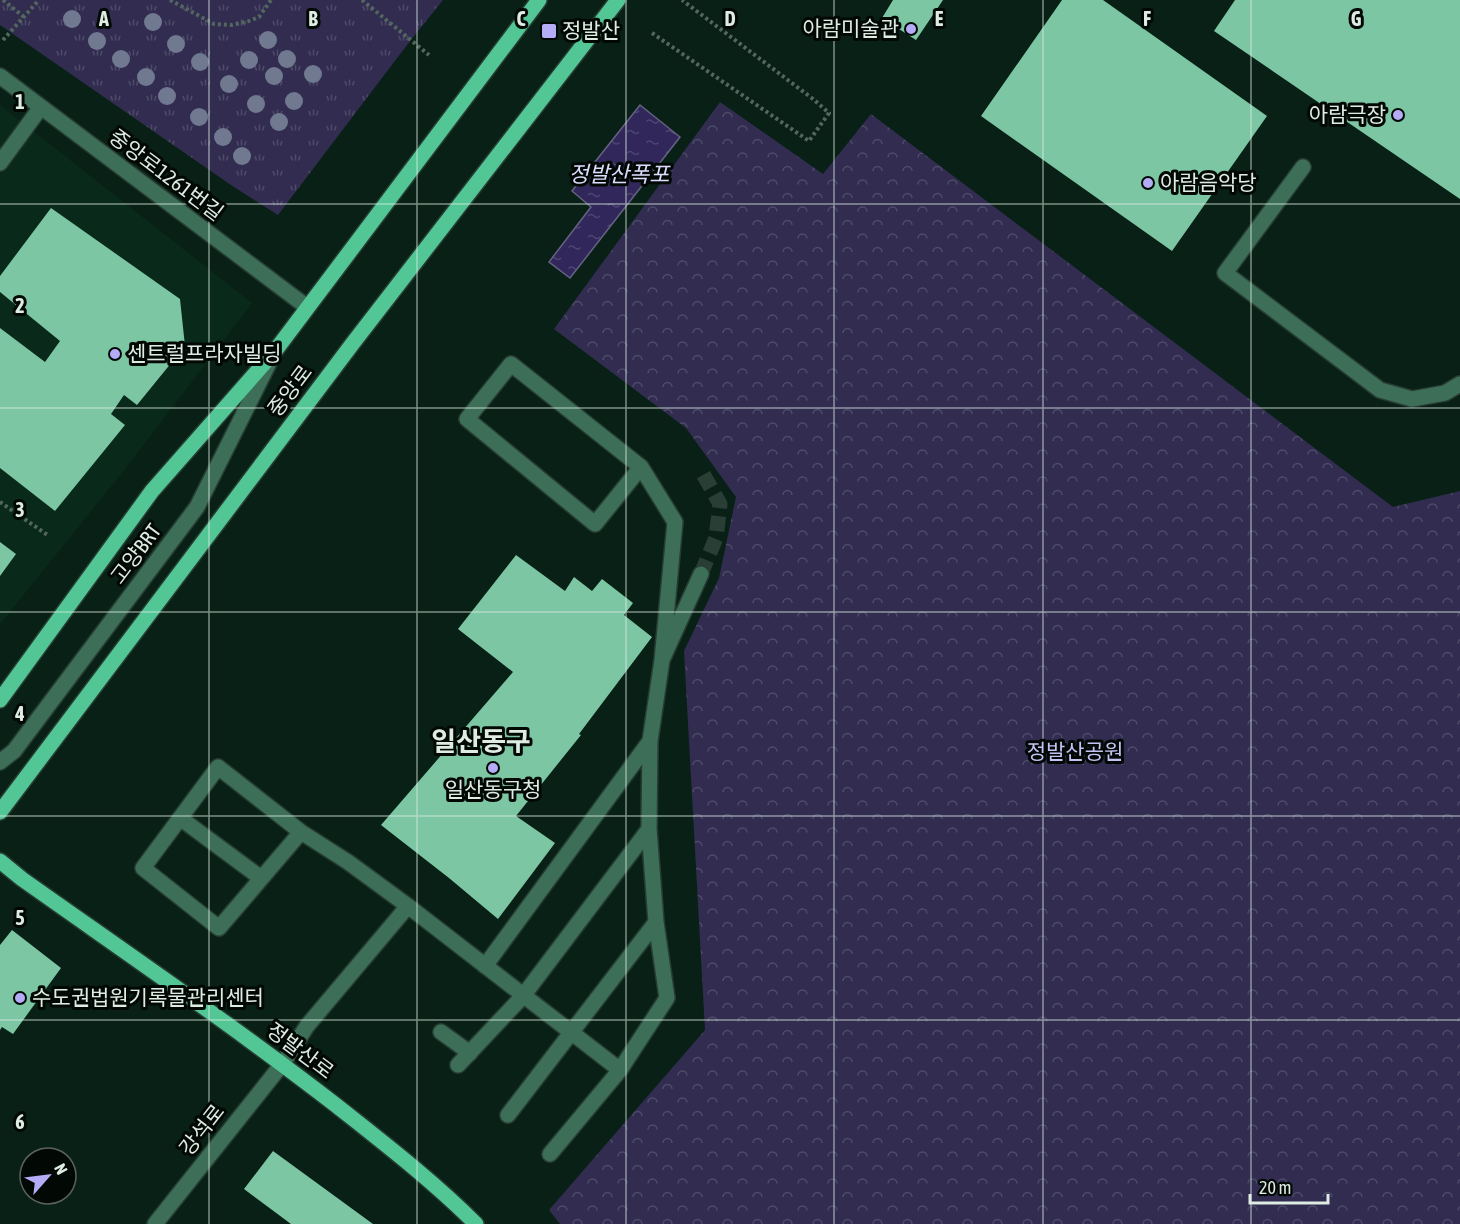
<svg xmlns="http://www.w3.org/2000/svg" width="1460" height="1224" viewBox="0 0 1460 1224" font-family="'Asap Condensed','Noto Sans KR',sans-serif">
<style>
.built{fill:#09291b}
.forest{fill:url(#forest-crowns)}
.park{fill:url(#park-tufts)}
.water{fill:url(#water-ripples);stroke:#656284;stroke-width:1.5}
.building{fill:#7dc6a3}
.lines{fill:none;stroke-linecap:round;stroke-linejoin:round}
.minor-tunnel{stroke:#293f35;stroke-width:15;stroke-dasharray:15 8;stroke-linecap:butt}
.minor-casing{stroke:#273d33;stroke-width:18}
.major-casing{stroke:#273d33;stroke-width:18}
.path{stroke:#53675e;stroke-width:4;stroke-dasharray:3 3;stroke-linecap:butt}
.minor{stroke:#3d6f58;stroke-width:15}
.major{stroke:#53c695;stroke-width:15}
.tree{fill:#707990}
.grid{fill:none;stroke:#deece4;stroke-width:1.5;stroke-opacity:0.55}
.poi-dot{fill:#b5acf8;stroke:#020804;stroke-width:2}
.labels{text-anchor:middle;stroke-width:6;stroke-linejoin:round;paint-order:stroke}
.poi-label{font-size:21px;fill:#deece4;stroke:#020804;text-anchor:start}
.street-label{font-size:21px;fill:#deece4;stroke:#020804}
.park-label{font-size:21px;fill:#c5c1f4;stroke:#020804}
.water-label{font-size:22px;font-style:italic;fill:#dddbfe;stroke:#020804}
.district-label{font-size:27px;font-weight:bold;fill:#deece4;stroke:#020804}
.grid-label{font-size:20px;text-anchor:middle;font-weight:bold;fill:#deece4;stroke:#020804;stroke-width:6;stroke-linejoin:round;paint-order:stroke}
</style>
<defs>
<pattern id="forest-crowns" width="20" height="18" patternUnits="userSpaceOnUse" patternTransform="scale(1.5)"><rect width="20" height="18" fill="#312c50"/><path d="M2 6a3 3 0 1 1 6 0M12 15a3 3 0 1 1 6 0" fill="none" stroke="#4e4b69"/></pattern>
<pattern id="park-tufts" width="24" height="20" patternUnits="userSpaceOnUse" patternTransform="scale(1.5)"><rect width="24" height="20" fill="#312c50"/><path d="M3 7l-1-3M5 7V3M7 7l1-3M15 17l-1-3M17 17v-4M19 17l1-3" fill="none" stroke="#4e4b69"/></pattern>
<pattern id="water-ripples" width="26" height="14" patternUnits="userSpaceOnUse" patternTransform="scale(1.5)"><rect width="26" height="14" fill="#31275b"/><path d="M2 4q2-2 4 0t4 0M15 11q2-2 4 0t4 0" fill="none" stroke="#4e4672"/></pattern>
</defs>
<rect width="100%" height="100%" fill="#092016"/>
<path class="built" d="M0,105L252,303L125,469L0,624Z"/>
<path class="forest" d="M720,102L823,174L871,114L1393,507L1460,491V1224H560L549,1210L705,1030L684,651L719,578L736,497L686,428L554,329Z"/>
<path class="park" d="M0,0H443L410,41L278,215L231,185L0,25Z"/>
<path class="water" d="M640,105L680,137L570,278L549,262L591,207L572,191Z"/>
<path class="building" d="M893,0H943L916,40L882,18Z
M1062,0H1103L1267,116L1172,251L981,116Z
M1235,0H1460V199L1214,31Z
M51,208L180,299L185,346L137,405L124,395L111,414L125,425L55,511L0,468V328L45,362L60,341L0,292V276Z
M0,542L16,554L0,576Z
M516,555L565,591L574,577L592,591L602,579L633,603L624,615L652,637L579,734L581,735L516,816L555,843L498,919L449,878L381,825L513,672L458,629Z
M12,930L61,968L13,1034L2,1027L0,1030V945Z
M273,1151L373,1224H291L244,1189Z"/>
<g class="lines">
<path class="minor-tunnel" d="M701,574L716,538L720,504L702,472"/>
<defs>
<path id="minor" d="M0,76L307,307
M0,163L41,107
M1303,167L1225,273L1380,390L1412,399L1445,393L1460,384
M641,467L595,524L467,419L511,364L641,467L675,522L662,660
M0,762L14,751L197,507L271,359
M180,818L261,878
M301,832L219,928L143,868L218,767L301,832L348,862L408,906L620,1070
M485,966L650,741
M441,1032L470,1053
M458,1065L523,996L649,829
M508,1115L656,922
M550,1154L620,1070L667,998L656,922L649,829L650,741L662,660L701,574
M155,1224L283,1063L307,1026L408,906"/>
<path id="major" d="M0,700L152,491L275,351L539,0
M0,812L353,343L618,0
M0,861L22,879C128,954 235,1027 337,1106C385,1144 433,1181 476,1224"/>
</defs>
<use href="#minor" class="minor-casing"/>
<use href="#major" class="major-casing"/>
<path class="path" d="M3,0L24,17
M170,0L214,24L232,25L249,21L259,17L271,0
M362,0L429,55
M652,33L809,141L829,113L813,99L682,0
M3,40L39,0
M0,502L49,536"/>
<use href="#minor" class="minor"/>
<use href="#major" class="major"/>
</g>
<g class="tree">
<circle cx="72" cy="19" r="9"/>
<circle cx="153" cy="22" r="9"/>
<circle cx="268" cy="40" r="9"/>
<circle cx="97" cy="41" r="9"/>
<circle cx="176" cy="44" r="9"/>
<circle cx="121" cy="59" r="9"/>
<circle cx="287" cy="59" r="9"/>
<circle cx="249" cy="60" r="9"/>
<circle cx="200" cy="62" r="9"/>
<circle cx="313" cy="74" r="9"/>
<circle cx="274" cy="76" r="9"/>
<circle cx="146" cy="77" r="9"/>
<circle cx="229" cy="84" r="9"/>
<circle cx="167" cy="96" r="9"/>
<circle cx="294" cy="101" r="9"/>
<circle cx="256" cy="104" r="9"/>
<circle cx="199" cy="117" r="9"/>
<circle cx="279" cy="122" r="9"/>
<circle cx="223" cy="137" r="9"/>
<circle cx="242" cy="156" r="9"/>
</g>
<path class="grid" d="M209,0V1224M417,0V1224M626,0V1224M834,0V1224M1043,0V1224M1251,0V1224M0,204H1460M0,408H1460M0,612H1460M0,816H1460M0,1020H1460"/>
<g class="poi-dot">
<circle cx="911" cy="29" r="6"/>
<rect x="541" y="23" width="16" height="16" rx="3"/>
<circle cx="1398" cy="115" r="6"/>
<circle cx="1148" cy="183" r="6"/>
<circle cx="115" cy="354" r="6"/>
<circle cx="493" cy="768" r="6"/>
<circle cx="20" cy="998" r="6"/>
</g>
<g class="labels">
<g class="poi-label">
<text x="899" y="36" text-anchor="end">아람미술관</text>
<text x="562" y="38">정발산</text>
<text x="1386" y="122" text-anchor="end">아람극장</text>
<text x="1160" y="190">아람음악당</text>
<text x="127" y="361">센트럴프라자빌딩</text>
<text x="493" y="797" text-anchor="middle">일산동구청</text>
<text x="32" y="1005">수도권법원기록물관리센터</text>
</g>
<g class="street-label">
<text transform="translate(166 175) rotate(37)" y="7">중앙로1261번길</text>
<text transform="translate(290 391) rotate(-53)" y="7">중앙로</text>
<text transform="translate(136 554) rotate(-53)" y="7">고양BRT</text>
<text transform="translate(300 1051) rotate(37)" y="7">정발산로</text>
<text transform="translate(202 1130) rotate(-52)" y="7">강석로</text>
</g>
<g class="park-label">
<text x="1075" y="759">정발산공원</text>
</g>
<g class="water-label">
<text x="619" y="182">정발산폭포</text>
</g>
<g class="district-label">
<text x="481" y="751">일산동구</text>
</g>
</g>
<g class="grid-label">
<text x="104" y="26">A</text>
<text x="313" y="26">B</text>
<text x="521" y="26">C</text>
<text x="730" y="26">D</text>
<text x="939" y="26">E</text>
<text x="1147" y="26">F</text>
<text x="1356" y="26">G</text>
<text x="20" y="109">1</text>
<text x="20" y="313">2</text>
<text x="20" y="517">3</text>
<text x="20" y="721">4</text>
<text x="20" y="925">5</text>
<text x="20" y="1129">6</text>
</g>
<g transform="translate(48 1176) rotate(62)"><circle r="28" fill="#020804" stroke="#5a635e" stroke-width="1.5"/>
<path d="M0-4.5L10 22L0 15L-10 22Z" fill="#b5acf8"/>
<text y="-9" font-size="16" font-weight="bold" text-anchor="middle" fill="#deece4">N</text>
</g>
<path d="M1250 1194v9h78v-9" fill="none" stroke="#deece4" stroke-width="3"/>
<text x="1259" y="1194" font-size="18" fill="#deece4" stroke="#020804" stroke-width="4.5" paint-order="stroke">20 m</text>
</svg>
